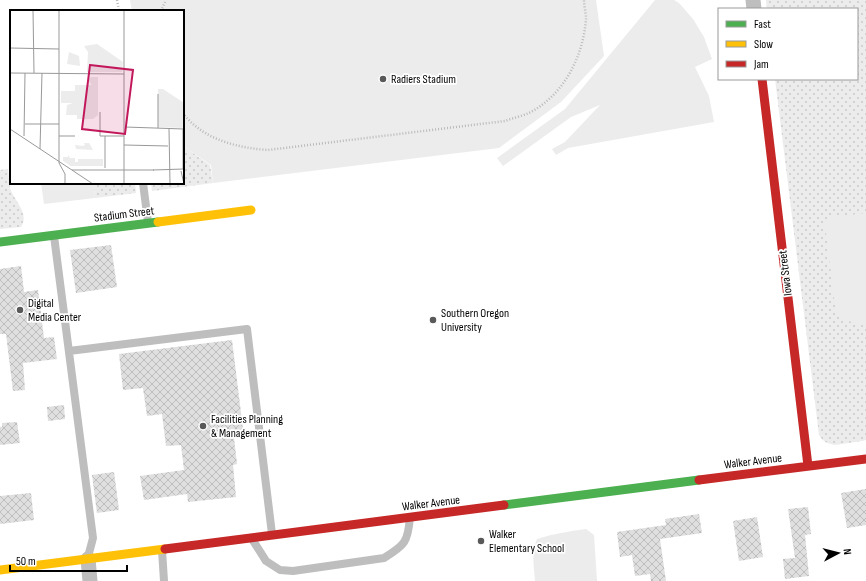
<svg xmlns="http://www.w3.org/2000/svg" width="866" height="581" viewBox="0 0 866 581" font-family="'Sofia Sans Condensed',sans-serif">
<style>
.grass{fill:url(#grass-dots)}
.garden{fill:#ececec}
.building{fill:url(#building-cross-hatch)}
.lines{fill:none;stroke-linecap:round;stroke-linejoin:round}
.path{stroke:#b9b9b9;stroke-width:2.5;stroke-dasharray:1 2;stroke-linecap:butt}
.lane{stroke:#bebebe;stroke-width:8}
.street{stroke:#bebebe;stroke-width:15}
.fast{stroke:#4caf50;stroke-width:9}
.slow{stroke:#ffc107;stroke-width:9}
.jam{stroke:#c62828;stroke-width:9}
.poi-dot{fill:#595959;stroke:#fff;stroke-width:1.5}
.labels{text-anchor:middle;stroke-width:3.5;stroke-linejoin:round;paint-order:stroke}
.poi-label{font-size:12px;fill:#000;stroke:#fff;text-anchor:start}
.street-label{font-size:12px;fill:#000;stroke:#fff}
.inset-road{fill:none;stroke:#999;stroke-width:1}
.view{fill:#c2185b;fill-opacity:0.15;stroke:#c2185b;stroke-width:2}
.inset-edge{fill:none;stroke:#000;stroke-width:2}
</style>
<defs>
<pattern id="grass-dots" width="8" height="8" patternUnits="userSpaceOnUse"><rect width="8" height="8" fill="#ececec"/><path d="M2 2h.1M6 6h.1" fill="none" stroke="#c9c9c9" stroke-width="1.8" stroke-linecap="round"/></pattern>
<pattern id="building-cross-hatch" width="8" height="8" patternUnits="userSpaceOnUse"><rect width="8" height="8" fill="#dfdfdf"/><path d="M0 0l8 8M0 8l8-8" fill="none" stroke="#bebebe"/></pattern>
</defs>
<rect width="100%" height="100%" fill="#fff"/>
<path class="grass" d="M766,0H866V440L862,441L835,445C828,444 822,441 819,435L775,79H857V9H767Z
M183,146L210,165L213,183L152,191L151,183H183Z
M8,169C9,175 9,182 10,188C14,201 30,213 21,227L0,229V170Z
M94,183H135L136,193L95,198Z"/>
<path class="garden" d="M130,0H596L604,56L561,102L499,148L213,183L211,165L183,146V11H132Z
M655,0H674L679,3L693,19L704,37L712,59L695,67L709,96L714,122L568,148L556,155L552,149L565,142L600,105L571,117L503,166L497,158L565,109Z
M41,183H94L95,198L44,204Z
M866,213V326L851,322L836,314L825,225L833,217Z
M586,529L594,535L597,581H535C534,567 531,553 537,539C553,534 569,531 586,529Z"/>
<path class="building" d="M111,245L117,287L76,293L70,250Z
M21,266L24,292L38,290L44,338L54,337L57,359L23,363L25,390L13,391L6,334H0V269Z
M232,340L244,437L234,438L237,464L233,465L236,497L188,502L187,494L144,500L140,476L184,470L181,445L166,446L162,414L147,416L143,388L123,390L119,354Z
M64,405L65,419L48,421L47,407Z
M17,422L20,443L0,445V427H2V423Z
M114,472L119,510L97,513L92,475Z
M866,489V525L847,528L841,493Z
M31,493L34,520L0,524V496Z
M808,507L811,534L805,535L809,576L785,579L783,559L795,558L788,509Z
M699,514L702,533L660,539L666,581H651L650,574L635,576L632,555L620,557L617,532L666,525L665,519Z
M757,517L763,557L739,561L733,521Z"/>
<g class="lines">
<path class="path" d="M117,0L119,11
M161,11L166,0
M183,113C202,139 237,148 268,150L505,121C513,118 522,116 529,113C564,95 583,57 586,19C586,13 584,6 584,0"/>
<path class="lane" d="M143,183L148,222
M54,236L93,538L88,557
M69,351L247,329L272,534
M252,539L266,561L280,570L293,571L384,558C405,545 408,542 410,517
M162,550L164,581"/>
<path class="street" d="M753,0L754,9
M88,559L90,581"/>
<path class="fast" d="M0,242L158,222
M504,505L699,480"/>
<path class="slow" d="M158,222L251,210
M0,570L165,549"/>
<path class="jam" d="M762,79L808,466
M699,480L866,459
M165,549L504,505"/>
</g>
<g class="poi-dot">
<circle cx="383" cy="79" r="4"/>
<circle cx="20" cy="310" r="4"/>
<circle cx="433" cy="320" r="4"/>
<circle cx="203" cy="426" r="4"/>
<circle cx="481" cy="541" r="4"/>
</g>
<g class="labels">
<g class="poi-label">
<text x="391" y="83">Radiers Stadium</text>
<text x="28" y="307">Digital<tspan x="28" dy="14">Media Center</tspan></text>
<text x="441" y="317">Southern Oregon<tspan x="441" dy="14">University</tspan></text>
<text x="211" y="423">Facilities Planning<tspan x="211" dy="14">&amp; Management</tspan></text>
<text x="489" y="538">Walker<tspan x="489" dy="14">Elementary School</tspan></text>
</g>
<g class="street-label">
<text transform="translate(124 214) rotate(-7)" y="4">Stadium Street</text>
<text transform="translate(785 273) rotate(-97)" y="4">Iowa Street</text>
<text transform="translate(753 461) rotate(-7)" y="4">Walker Avenue</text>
<text transform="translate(431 503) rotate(-7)" y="4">Walker Avenue</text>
</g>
</g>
<g transform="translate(10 10)">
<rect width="174" height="174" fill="#fff"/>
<path d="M87,34L113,52L112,62H77L78,42L74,36ZM74,133H79L83,140L66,139L65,135L73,136L75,135ZM58,145L60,148H65V152H68V149H93V156H61L53,151V147H58Z" fill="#ececec"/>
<path d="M148,79H153L174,93V118L148,117Z" fill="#ececec"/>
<path d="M59,42L69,46L70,56L57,54ZM81,67H88V105L83,109H67V105H56L57,95L63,93H51V81H65V75H82L78,70ZM149 94a7 7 0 1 1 14 0a7 7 0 1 1-14 0ZM174,95V109L163,100Z" fill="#ececec"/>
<path class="inset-road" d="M23,0L24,63M49,0V153L55,164V174M114,0V174M0,38L49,39M0,63L114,64M148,84V118M90,102V126H114M15,114H49M115,117L174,119M0,119L83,174M159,119L160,174M14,126L15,63M49,126H65M95,126V158M114,135L158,136M30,139L32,63M173,159V119M62,160H144M143,160L174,159M171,161L174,174"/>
<path class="view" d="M80,55L123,60L115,124L72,119Z"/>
<rect width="174" height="174" class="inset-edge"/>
</g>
<rect x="718" y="8" width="140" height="72" fill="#ffffff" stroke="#999999"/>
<rect x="726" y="21" width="20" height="6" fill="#4caf50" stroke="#999999"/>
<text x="754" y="28" font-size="12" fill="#000000">Fast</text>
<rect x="726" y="41" width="20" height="6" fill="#ffc107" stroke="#999999"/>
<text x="754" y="48" font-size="12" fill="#000000">Slow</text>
<rect x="726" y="61" width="20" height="6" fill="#c62828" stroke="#999999"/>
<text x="754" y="68" font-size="12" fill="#000000">Jam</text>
<g transform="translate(838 553) rotate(83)" stroke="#ffffff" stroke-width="3" paint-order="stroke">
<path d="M0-3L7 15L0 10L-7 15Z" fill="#000000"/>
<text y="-6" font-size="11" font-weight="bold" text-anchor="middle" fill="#000000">N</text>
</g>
<path d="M10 565v6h117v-6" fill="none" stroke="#000000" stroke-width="2"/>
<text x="16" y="565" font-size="12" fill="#000000" stroke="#ffffff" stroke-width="3" paint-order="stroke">50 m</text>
</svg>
